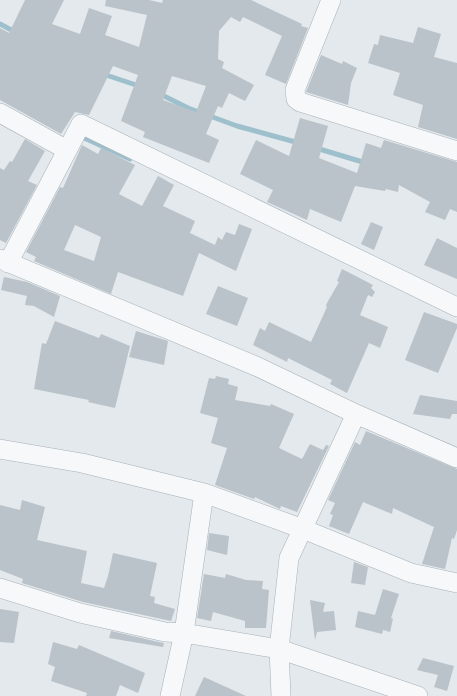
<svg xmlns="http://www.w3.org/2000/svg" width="457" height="696" viewBox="0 0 457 696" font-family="Signika,sans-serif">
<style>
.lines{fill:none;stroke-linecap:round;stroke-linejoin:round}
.stream{stroke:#9ec0cc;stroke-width:5}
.building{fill:#bac3ca;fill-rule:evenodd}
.street-casing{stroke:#a8b1b7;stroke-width:20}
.street{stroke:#f6f8fa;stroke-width:19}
</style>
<rect width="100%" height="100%" fill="#e3e9ec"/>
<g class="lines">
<path class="stream" d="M0,24L17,33
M103,74L139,86
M160,94L188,108L237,126L299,143
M80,136L130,159
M316,148L366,163"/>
</g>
<path class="building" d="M25,0H64L52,24L80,34L89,8L112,16L105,35L139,47L147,15L105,6L106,0H149L162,3L163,0H251L302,24L301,26L308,28L286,84L265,75L282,36L243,17L240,22L231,17L219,31L218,59L224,62L222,68L254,85L245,101L229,93L222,108L218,106L206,134L219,140L209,163L143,137L145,132L121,121L138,75L113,66L89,115L75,112L61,134L63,135L0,100V28L9,33ZM172,76L206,86L196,112L163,100Z
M418,27L441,34L434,57L457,63V139L418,127L423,105L393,95L400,73L368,63L374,44L378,45L380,35L413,43Z
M321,55L342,64L343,61L357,68L351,83L348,105L306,92Z
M300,118L328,126L319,158L357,173L366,143L381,148L384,140L457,162V212L450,209L445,220L425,212L430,202L399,185L398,192L386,189L385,191L355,186L341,222L310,209L307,220L267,202L273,190L240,174L256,140L289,156Z
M25,139L45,151L28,181L37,185L6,243L0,240V168L4,170L10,161L12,162Z
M82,145L98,154L101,148L135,165L119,194L142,206L158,176L174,185L163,206L195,221L190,233L215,245L218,237L222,240L226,232L235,235L239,224L252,229L236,271L199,253L183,296L118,272L111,294L34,261L36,257L26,252L60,187L63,188ZM75,225L101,237L94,261L64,250Z
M371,222L383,227L374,250L361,244Z
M437,238L457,248V279L424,265Z
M342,269L373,285L371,288L375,292L372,297L368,295L360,315L388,327L380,348L369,343L347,393L330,384L332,380L288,358L287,362L253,345L260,328L265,331L269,322L311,342L327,307L326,306L327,303L339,282L337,281Z
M4,277L27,282L60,296L54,317L34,306L25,305L27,296L1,290Z
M218,286L248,298L237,326L206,314Z
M424,312L457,324V328L438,373L405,360Z
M55,321L99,338L101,334L130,346L115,408L88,402L89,400L34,389L42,343L46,344Z
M136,331L168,341L164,365L129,357Z
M216,376L229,379L228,384L238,387L235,400L270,406L271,404L294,414L279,448L302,459L310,444L323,450L326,445L329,446L297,512L281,506L280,509L255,497L254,499L215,485L227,448L211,443L218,418L200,413L209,378L215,379Z
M420,395L457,401V414H452L450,419L413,414Z
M366,431L457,469V530L454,539L452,538L445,569L422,564L434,527L393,508L392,514L363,502L349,534L329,526L333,515L330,514L335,503L328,500L355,442L360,445Z
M22,500L45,507L37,540L87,551L81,583L104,588L108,576L113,553L157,563L150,596L155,597L154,603L175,609L171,621L83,602L22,583L23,579L0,570V505L20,510Z
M209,533L229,536L227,555L207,550Z
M354,562L368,567L365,585L351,583Z
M204,574L225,578L226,574L246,580L263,581L262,589L269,590L266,628H245V621L213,612L211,621L197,618Z
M383,589L399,594L391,618L393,619L390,632L383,630L382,634L355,627L358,611L375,615Z
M310,600L325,603L323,612L334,611L336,630L317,632L315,640Z
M0,609L19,612L14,643L0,642Z
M111,631L163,643H164L163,647L109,638Z
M53,642L77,649L79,645L145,673L138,693L120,685L116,696H86L87,693L51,681L55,667L48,664Z
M423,658L454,666L447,691L434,687L438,675L417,670Z
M204,677L246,696H195Z"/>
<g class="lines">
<defs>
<path id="street" d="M331,0L295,90L296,99L300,102L457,151
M0,113L67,150
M0,259L258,367L356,414L457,458
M8,263L81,124L457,307
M0,449L82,463L204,493L303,529L411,573L457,583
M0,588L80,613L165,632L184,633L204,493
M170,696L184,633L279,649L418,696
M281,696L279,649L289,558L356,414"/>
</defs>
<use href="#street" class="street-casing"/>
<use href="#street" class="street"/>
</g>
</svg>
